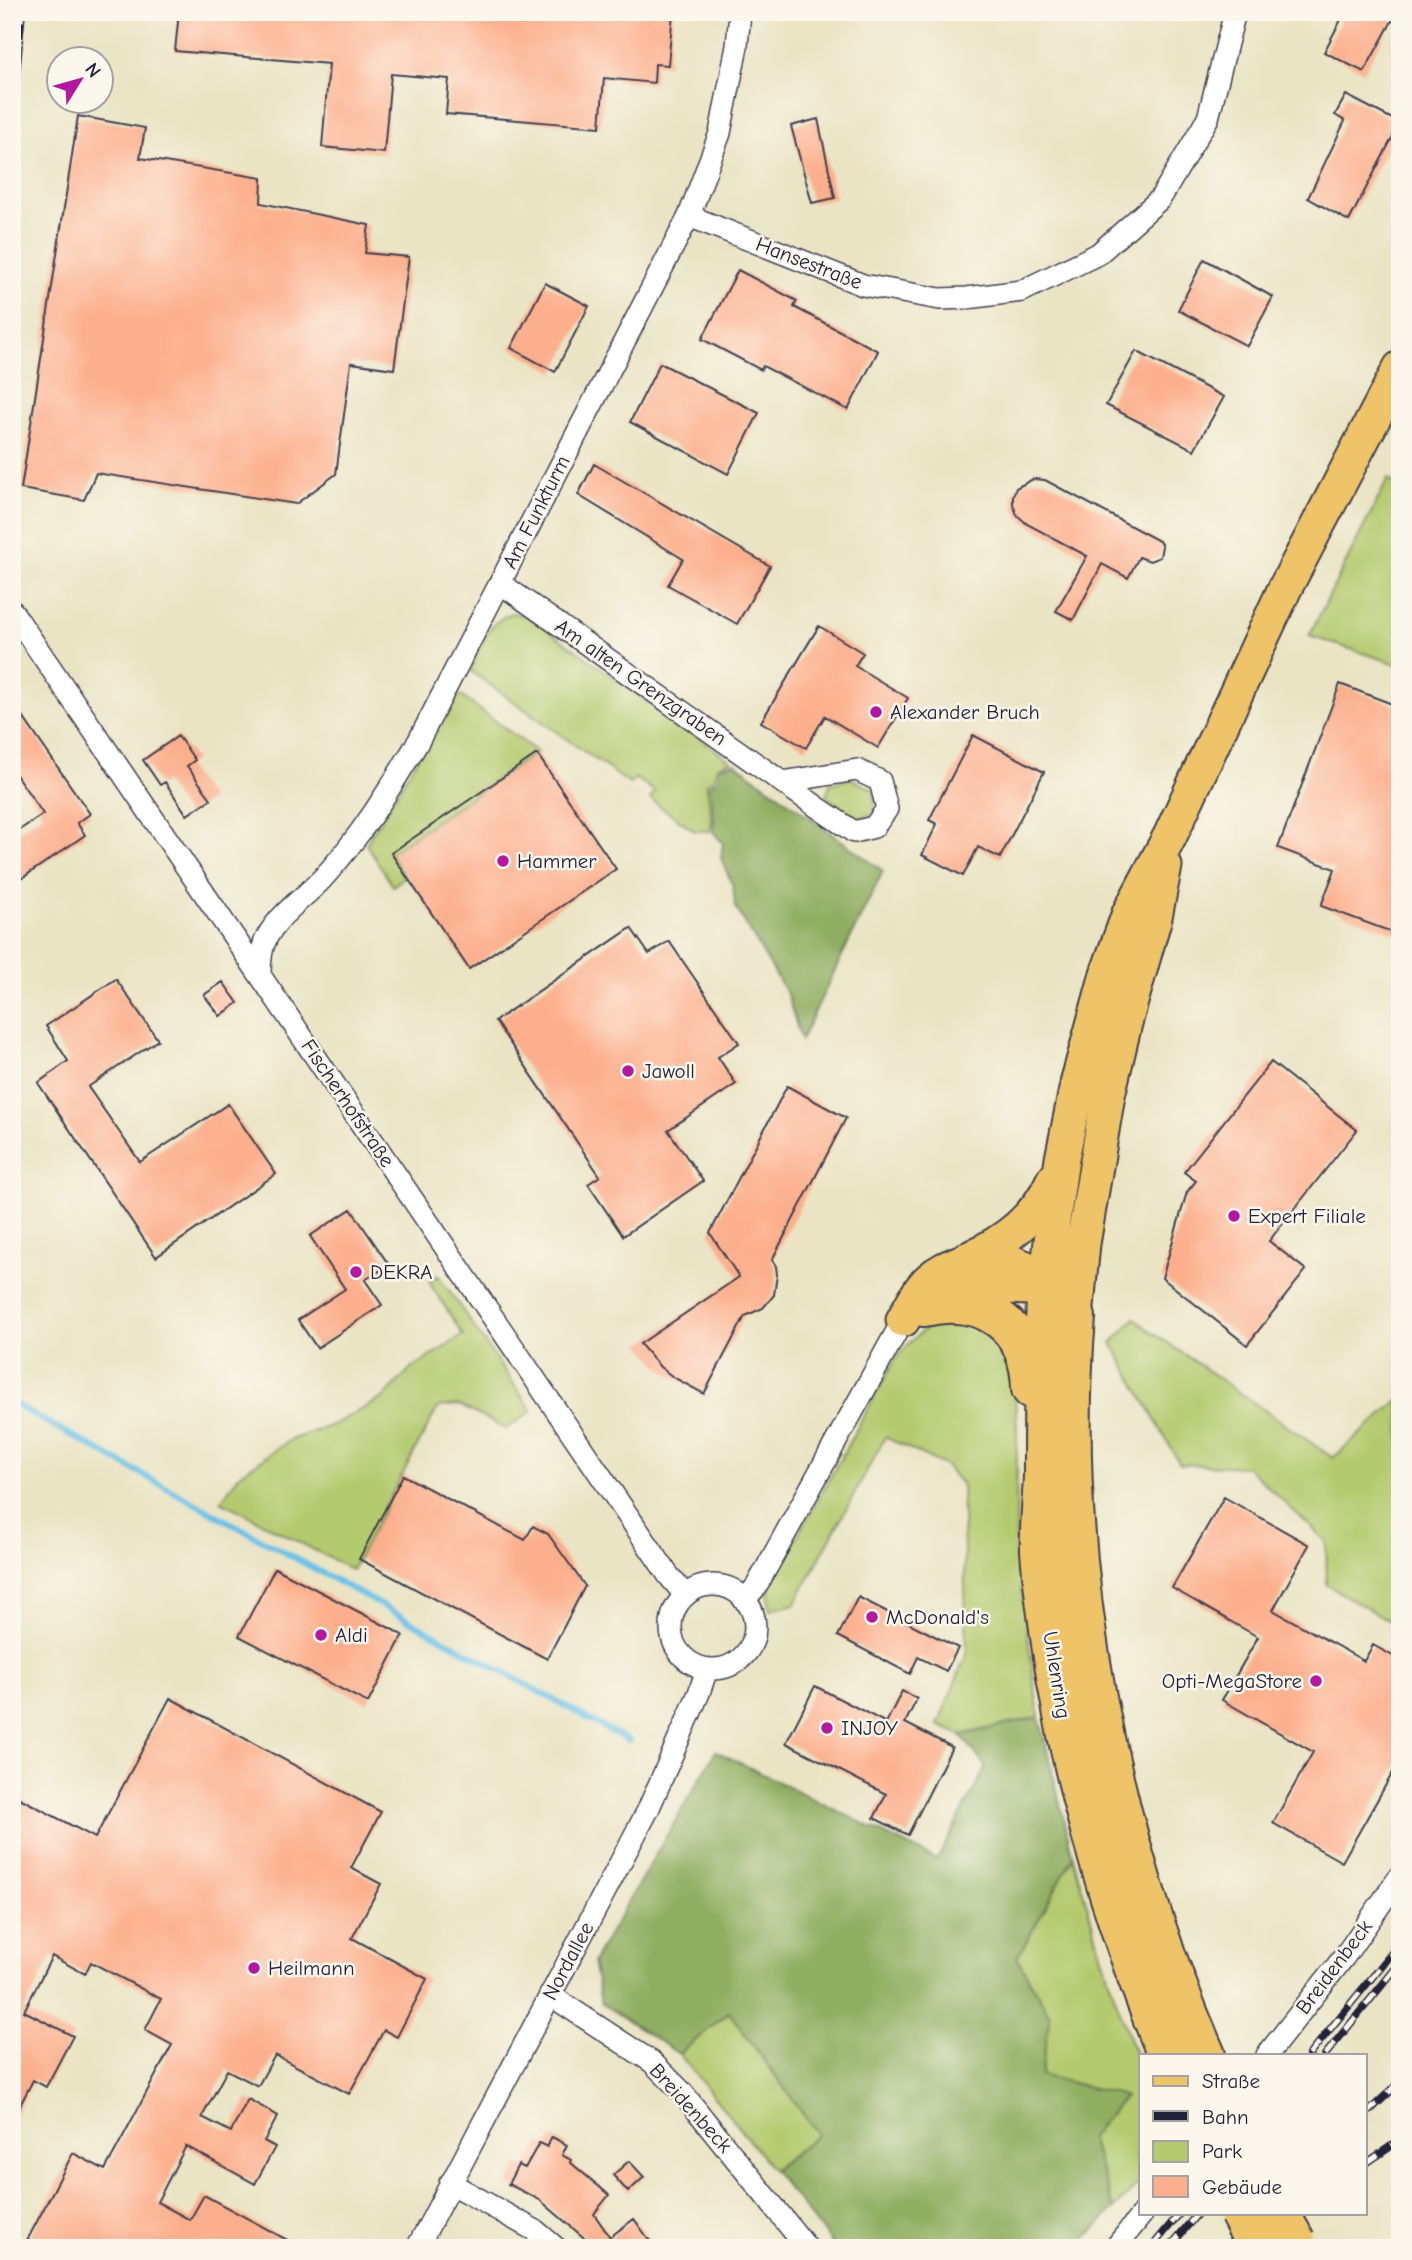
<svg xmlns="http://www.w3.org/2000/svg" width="1412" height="2260" viewBox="0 0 1412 2260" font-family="'Comic Neue',sans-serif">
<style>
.green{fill:#b4ca6e;stroke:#6b7654;stroke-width:2}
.forest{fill:#8fae61;stroke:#58684e;stroke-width:2}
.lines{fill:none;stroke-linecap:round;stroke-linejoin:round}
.stream{stroke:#6bc1e8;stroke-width:6}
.building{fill:#fcaf8c}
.street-casing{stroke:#403f50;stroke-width:24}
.primary-casing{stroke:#403f50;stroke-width:37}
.highway-casing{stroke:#403f50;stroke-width:42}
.street{stroke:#fff;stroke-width:21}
.primary{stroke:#efc469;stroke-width:33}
.highway{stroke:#efc469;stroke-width:38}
.rail-casing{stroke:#22223b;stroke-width:8}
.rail{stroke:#fbf7ec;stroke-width:5;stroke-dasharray:16;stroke-linecap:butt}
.highway-bridge-casing{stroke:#403f50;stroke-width:42;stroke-linecap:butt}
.highway-bridge{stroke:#efc469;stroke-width:38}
.poi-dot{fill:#b5179e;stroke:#fbf7ec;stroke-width:2.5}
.labels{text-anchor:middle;stroke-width:5;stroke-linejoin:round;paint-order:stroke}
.street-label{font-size:21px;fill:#22223b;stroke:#fbf7ec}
.poi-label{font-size:21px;fill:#22223b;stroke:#fbf7ec;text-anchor:start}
</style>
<rect width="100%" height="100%" fill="#fbf7ec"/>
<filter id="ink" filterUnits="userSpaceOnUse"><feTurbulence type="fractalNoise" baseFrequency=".0143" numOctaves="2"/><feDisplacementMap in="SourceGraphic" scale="14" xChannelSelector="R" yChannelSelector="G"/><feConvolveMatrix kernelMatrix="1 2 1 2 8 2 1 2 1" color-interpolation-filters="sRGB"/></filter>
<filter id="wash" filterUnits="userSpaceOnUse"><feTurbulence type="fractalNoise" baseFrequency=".00686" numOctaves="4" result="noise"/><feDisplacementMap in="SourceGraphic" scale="28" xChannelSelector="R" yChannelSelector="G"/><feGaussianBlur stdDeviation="1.57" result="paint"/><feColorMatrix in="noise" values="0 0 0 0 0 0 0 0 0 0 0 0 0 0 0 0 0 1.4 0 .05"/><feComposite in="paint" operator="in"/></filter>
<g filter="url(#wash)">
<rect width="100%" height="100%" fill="#eae4c4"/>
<path class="green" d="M1388,479L1400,487V665L1309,636Z
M512,613L528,616L731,761L717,766L714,778L706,784L712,820L710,831H695L650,799L655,792L636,778L630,784L472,672V666C483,642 486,623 512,613Z
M457,695L461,696L537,752L390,853L404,877L393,886L366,844L453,699Z
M850,778L874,790L875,813L858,819L826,796L830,784Z
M438,1275L532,1411L506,1429L459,1405L438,1407L352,1570L221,1501L239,1475L290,1440L333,1425L383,1398L408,1371L463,1335L429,1282Z
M955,1317L989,1331L1014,1369L1017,1432L1016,1550L1039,1717L961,1735L938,1725L967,1653L962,1485L946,1466L885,1437L795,1604L770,1610L768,1589L896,1358C915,1336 926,1324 955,1317Z
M1135,1318L1145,1327L1333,1458L1400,1399V1627L1327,1585L1326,1541L1247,1467L1180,1464L1112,1343Z
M1073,1857L1108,1977L1141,2072V2181L1114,2209L1090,2138L1041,2075L1050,2016L1017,1958Z
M729,2012L818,2134L773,2170L679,2054Z"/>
<path class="forest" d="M735,763L883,871L801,1040L787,994L735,906L733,886L721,858L723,843L713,832L714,819L709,785L717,780L719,767Z
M1039,1717L1073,1857L1017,1958L1050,2016L1041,2075L1125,2096L1090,2138L1114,2209L1076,2248H836L773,2170L818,2134L729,2012L679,2054L601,2003L593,1962L716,1751L937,1860L986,1767L961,1735Z"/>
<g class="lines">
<path class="stream" d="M12,1403L629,1741"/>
</g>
<g id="blocks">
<path class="building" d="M179,12H673L668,65L655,64L654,83L604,78L600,127L446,114L449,79L391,74L384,153L322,147L329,64L175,51Z
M1345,12H1397L1364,72L1324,52Z
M1346,95L1400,123L1349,221L1308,198L1345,121L1335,115Z
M78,116L145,128L140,158L262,178L261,203L369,225L365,253L409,257L394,369L351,363L336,474L296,504L96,473L84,500L21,489Z
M818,119L835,198L812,203L791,126Z
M1204,259L1273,297L1247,346L1178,310Z
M738,270L797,301L794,307L878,351L848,410L763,366L761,370L702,339Z
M545,283L589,306L555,372L511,348Z
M1136,351L1224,397L1194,450L1106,405Z
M660,363L759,413L728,474L630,422Z
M594,464L770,566L737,624L668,585L683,559L578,495Z
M1033,479L1045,480L1159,541L1162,546L1160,557L1150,561L1139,557L1128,578L1102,564L1073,620L1056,611L1087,556L1027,524L1017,515L1013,504V496L1016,488Z
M819,626L863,653L855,666L908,698L878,748L825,716L806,748L761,722Z
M1340,684L1400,707V935L1321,906L1335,869L1278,848Z
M12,701L90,814L77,823L85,835L12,885V835L43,814L12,769Z
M973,735L1044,772L1000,858L978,847L963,876L922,855L937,824L929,820Z
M178,736L195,760L187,766L211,799L187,815L165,782L160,785L143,760Z
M537,754L616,869L469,969L391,853Z
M631,928L649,954L669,941L739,1043L718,1057L736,1084L668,1130L703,1181L623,1236L588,1184L600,1176L495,1021Z
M116,979L158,1040L88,1087L140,1162L228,1104L276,1174L156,1257L38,1083L68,1061L46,1026Z
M223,982L238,1003L220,1016L204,995Z
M1271,1062L1357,1130L1269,1241L1306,1270L1247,1345L1162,1278L1187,1192L1196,1181L1184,1172Z
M787,1086L846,1118L772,1260L776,1266L777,1275L774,1295L763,1308L745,1316L704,1394L673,1377L660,1367L640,1344L739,1277L710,1233Z
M351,1209L389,1265L365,1280L382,1305L317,1348L298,1320L345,1289L310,1236Z
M403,1475L525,1540L533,1526L548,1534L585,1586L547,1659L359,1559Z
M1224,1497L1309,1545L1273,1610L1364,1661L1373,1645L1400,1660V1760L1342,1862L1273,1823L1313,1752L1222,1700L1258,1637L1172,1588Z
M275,1568L403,1635L368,1703L239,1636Z
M858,1597L958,1648L946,1671L918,1657L910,1674L838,1636Z
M815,1686L886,1723L902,1691L917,1699L905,1723L952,1747L908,1835L874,1818L886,1794L786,1743Z
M170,1698L381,1812L351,1868L381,1884L352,1938L427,1979L397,2037L384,2030L349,2094L275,2055L258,2086L227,2070L202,2117L231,2132L248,2099L278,2116L264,2141L275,2147L255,2184L186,2146L157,2202L190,2220L204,2195L302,2248H23L73,2153L105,2170L172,2045L145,2030L161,1999L91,1962L85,1974L52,1956L24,2011L73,2036L46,2087L33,2080L12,2121V1794L95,1838Z
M552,2137L567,2145L562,2155L571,2160L570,2162L609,2195L594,2214L610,2237L634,2219L655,2248H591L583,2237L540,2200L508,2184L518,2165L525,2168L539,2143L547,2147Z
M629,2161L644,2177L628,2192L613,2175Z"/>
</g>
</g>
<g filter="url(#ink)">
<use href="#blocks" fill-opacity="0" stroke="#403f50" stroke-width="2"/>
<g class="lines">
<defs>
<path id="street" d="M689,216L863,285L940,299L967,298L1022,291L1098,254L1160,199L1208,118L1235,12
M500,583L820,809L854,832L874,827L887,809L880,781L857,770L782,782
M12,611L669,1576L685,1595
M260,974C260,961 261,948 267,937C280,913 304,898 322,879C360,838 389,790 418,742L689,216L720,133L737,46L740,12
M671 1627a42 42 0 1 1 84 0a42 42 0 1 1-84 0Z
M744,1600L756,1587L903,1320
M550,1995L652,2062L682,2092L807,2248
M1267,2055L1344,1957L1400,1876
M450,2183L536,2231L556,2248
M417,2248L648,1810L699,1693L707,1669
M1115,2248L1143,2213"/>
<path id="primary" d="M967,1259C1001,1255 1032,1265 1057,1289
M1047,1280L1053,1221L1062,1159L1078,1080L1107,974L1129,913L1170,836L1285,588L1400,368
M932,1302L950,1294L976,1286L1030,1288L1047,1280L1065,1267
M1076,1317L1083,1244L1108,1095L1125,1023L1155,917L1165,866
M903,1320C911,1306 918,1290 930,1279C941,1269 954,1265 968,1259C1005,1241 1036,1219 1053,1180"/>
<path id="highway" d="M1047,1280C1043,1346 1043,1410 1043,1476C1042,1500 1039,1525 1040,1550C1042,1581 1047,1613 1051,1644C1071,1786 1113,1922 1167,2055
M924,1307C984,1293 1030,1326 1031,1389
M1076,1317C1056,1564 1107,1829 1206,2055"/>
</defs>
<use href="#street" class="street-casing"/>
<use href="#primary" class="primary-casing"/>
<use href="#highway" class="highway-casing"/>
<use href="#street" class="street"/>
<use href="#primary" class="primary"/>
<use href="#highway" class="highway"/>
<defs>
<path id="rail" d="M12,117L22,12
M1309,2055L1400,1943
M1325,2055L1400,1963
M1365,2115L1400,2082
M1365,2164L1400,2140
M1151,2248L1180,2213
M1169,2248L1198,2213
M1225,2248L1261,2213
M1248,2248L1293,2213"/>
</defs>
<use href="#rail" class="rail-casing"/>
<use href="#rail" class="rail"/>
<defs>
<path id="highway-bridge" d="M1239,2213L1257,2248
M1280,2213L1296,2242"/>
</defs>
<use href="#highway-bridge" class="highway-bridge-casing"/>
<use href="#highway-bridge" class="highway-bridge"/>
</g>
</g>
<g class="poi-dot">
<circle cx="876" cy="712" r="7"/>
<circle cx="503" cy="861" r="7"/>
<circle cx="628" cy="1071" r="7"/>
<circle cx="1234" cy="1216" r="7"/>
<circle cx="356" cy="1272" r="7"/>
<circle cx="872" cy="1617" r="7"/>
<circle cx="321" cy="1635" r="7"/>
<circle cx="1316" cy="1681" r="7"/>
<circle cx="827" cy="1728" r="7"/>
<circle cx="254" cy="1968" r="7"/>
</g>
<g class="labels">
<g class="street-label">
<text transform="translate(809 263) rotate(21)" y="7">Hansestraße</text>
<text transform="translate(536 512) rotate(-63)" y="7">Am Funkturm</text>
<text transform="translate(641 682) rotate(35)" y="7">Am alten Grenzgraben</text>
<text transform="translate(348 1103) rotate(56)" y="7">Fischerhofstraße</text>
<text transform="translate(1057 1675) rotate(81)" y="7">Uhlenring</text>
<text transform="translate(568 1961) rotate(-62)" y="7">Nordallee</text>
<text transform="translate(1334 1967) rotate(-53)" y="7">Breidenbeck</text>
<text transform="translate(691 2108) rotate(48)" y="7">Breidenbeck</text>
</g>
<g class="poi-label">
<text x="890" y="719">Alexander Bruch</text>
<text x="517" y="868">Hammer</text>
<text x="642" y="1078">Jawoll</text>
<text x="1248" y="1223">Expert Filiale</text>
<text x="370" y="1279">DEKRA</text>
<text x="886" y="1624">McDonald's</text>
<text x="335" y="1642">Aldi</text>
<text x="1302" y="1688" text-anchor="end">Opti-MegaStore</text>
<text x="841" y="1735">INJOY</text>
<text x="268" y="1975">Heilmann</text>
</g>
</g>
<rect width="1412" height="2260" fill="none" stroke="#fbf7ec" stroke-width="42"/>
<rect x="1139" y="2054" width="228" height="161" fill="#fbf7ec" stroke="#a4a2a5" stroke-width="2"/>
<rect x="1153" y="2076" width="35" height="10" fill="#efc469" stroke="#a4a2a5" stroke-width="2"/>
<text x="1202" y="2088" font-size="21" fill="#22223b">Straße</text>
<rect x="1153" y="2111" width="35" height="10" fill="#22223b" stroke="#a4a2a5" stroke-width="2"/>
<text x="1202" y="2124" font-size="21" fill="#22223b">Bahn</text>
<rect x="1153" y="2141" width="35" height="21" fill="#b4ca6e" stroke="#a4a2a5" stroke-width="2"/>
<text x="1202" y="2158" font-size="21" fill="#22223b">Park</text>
<rect x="1153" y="2176" width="35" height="21" fill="#fcaf8c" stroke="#a4a2a5" stroke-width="2"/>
<text x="1202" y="2194" font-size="21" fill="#22223b">Gebäude</text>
<g transform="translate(80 80) rotate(53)"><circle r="33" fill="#fbf7ec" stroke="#a4a2a5" stroke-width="2"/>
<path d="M0-5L12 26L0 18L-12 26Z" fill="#b5179e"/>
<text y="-10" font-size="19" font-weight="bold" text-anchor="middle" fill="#22223b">N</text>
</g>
</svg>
